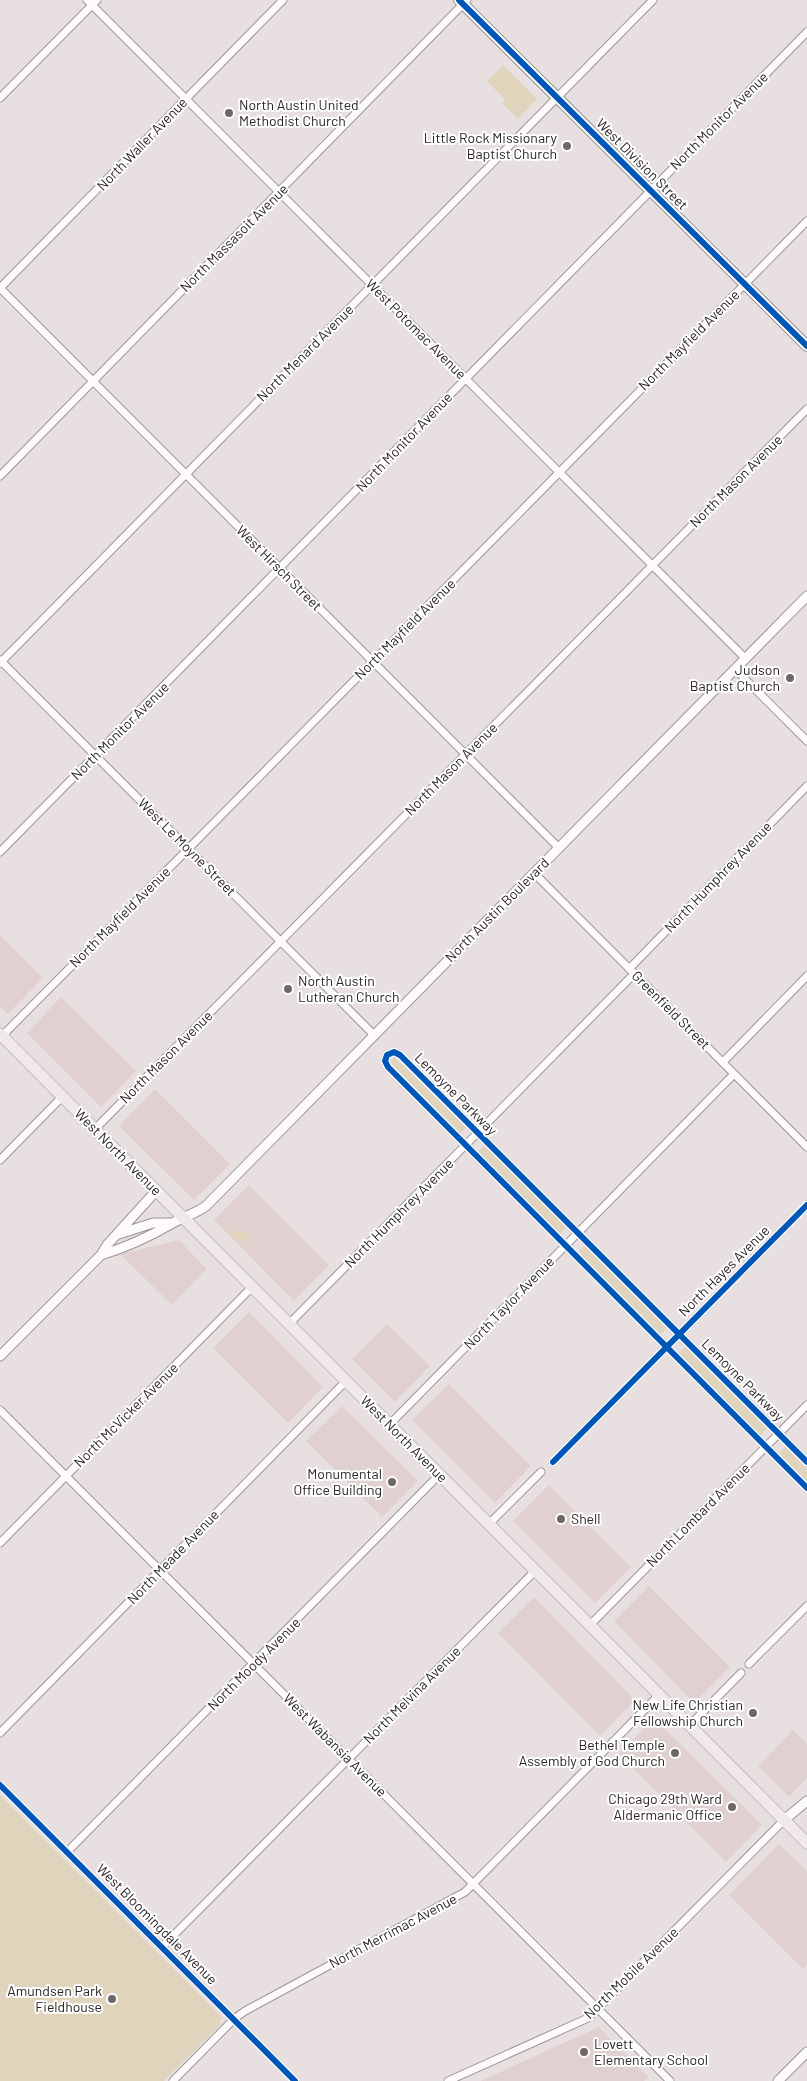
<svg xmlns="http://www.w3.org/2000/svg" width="807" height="2081" viewBox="0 0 807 2081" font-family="Barlow,sans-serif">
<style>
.built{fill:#e0d1d0}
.green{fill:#e0d4bd}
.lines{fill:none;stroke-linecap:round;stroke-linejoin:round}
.minor-casing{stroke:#9c9696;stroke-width:9}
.tertiary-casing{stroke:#9c9696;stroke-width:11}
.secondary-casing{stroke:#9c9696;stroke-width:12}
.primary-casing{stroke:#c0bcbc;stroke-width:13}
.minor{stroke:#fcfafa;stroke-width:7}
.tertiary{stroke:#fcfafa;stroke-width:9}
.secondary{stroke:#f6f1f3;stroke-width:10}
.primary{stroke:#f0e8eb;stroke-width:11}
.cycleway-casing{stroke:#fff;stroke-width:9}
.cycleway{stroke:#0057b8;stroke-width:6}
.poi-dot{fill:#6d6766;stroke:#fff;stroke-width:2}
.labels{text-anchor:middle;stroke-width:4;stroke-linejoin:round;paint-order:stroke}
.poi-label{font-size:14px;fill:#2b2625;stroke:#fff;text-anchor:end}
.street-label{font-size:14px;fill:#2b2625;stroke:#fff}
</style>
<rect width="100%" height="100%" fill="#e8e0e0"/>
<path class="built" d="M0,935L43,978L8,1014L0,1007Z
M61,997L136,1071L101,1107L27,1033Z
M155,1089L230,1164L194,1200L119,1126Z
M249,1185L329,1265L294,1301L214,1220Z
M179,1240L207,1269L172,1305L120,1254Z
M249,1312L323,1387L288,1423L213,1348Z
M387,1324L430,1366L395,1402L352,1359Z
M449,1384L531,1466L495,1503L412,1420Z
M342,1406L418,1481L382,1517L306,1441Z
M549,1485L631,1567L595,1603L513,1521Z
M649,1586L730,1667L694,1703L614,1621Z
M534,1597L635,1700L600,1736L498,1633Z
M654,1718L762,1825L726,1862L619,1754Z
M793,1730L807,1744V1778L789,1797L758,1766Z
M779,1844L807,1871V1965L803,1969L729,1895Z
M599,2027L648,2077L644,2081H480Z"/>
<path class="green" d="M503,65L537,99L518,119L502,103L505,100L487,81Z
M395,1058L466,1128L459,1135L390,1065L391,1060Z
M484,1146L566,1228L559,1235L477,1153Z
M233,1230L241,1232L247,1230L251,1234L240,1244L229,1233Z
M584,1246L666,1328L660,1335L578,1253Z
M685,1347L767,1429L760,1436L677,1354Z
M785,1447L807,1469V1483L778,1454Z
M0,1795L222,2017L219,2026L164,2081H0Z"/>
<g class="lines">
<defs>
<path id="minor" d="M87,0L746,659
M0,98L97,0
M0,288L559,848
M0,288L283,0
M0,476L467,0
M0,660L374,1035
M0,663L653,0
M735,669L807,741
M0,852L807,32
M534,873L807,1147
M629,969L807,786
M2,1036L196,841L807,221
M723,1062L807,976
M95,1129L807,409
M0,1160L62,1097
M289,1324L634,974
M0,1410L670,2081
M389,1425L734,1074
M553,1462L807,1205
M807,1462L400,1055L394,1052L387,1055L385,1061L388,1067L807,1488
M489,1524L541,1472
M0,1543L252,1287
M590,1625L807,1405
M749,1664L807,1606
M689,1726L741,1673
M0,1733L346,1381
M0,1785L295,2081
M67,1852L439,1475
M162,1947L535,1571
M173,2081L234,2019L245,2011L465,1892L659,1695
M448,2081L588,2018L784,1820"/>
<path id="tertiary" d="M119,1234L153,1223H171
M101,1255C127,1247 149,1237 171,1224C182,1217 195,1214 206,1206L807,596
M0,1356L101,1255L107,1245L156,1191
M784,1820L807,1801
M778,2081L807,2052"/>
<path id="secondary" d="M459,0L807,346"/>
<path id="primary" d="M0,1034L807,1843"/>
</defs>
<use href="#minor" class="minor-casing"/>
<use href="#tertiary" class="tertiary-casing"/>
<use href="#secondary" class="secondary-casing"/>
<use href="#primary" class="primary-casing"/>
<use href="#minor" class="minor"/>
<use href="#tertiary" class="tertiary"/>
<use href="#secondary" class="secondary"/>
<use href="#primary" class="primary"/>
<defs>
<path id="cycleway" d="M459,0L807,346
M553,1462L807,1205
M807,1462L400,1055L394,1052L387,1055L385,1061L388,1067L807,1488
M0,1785L295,2081"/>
</defs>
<use href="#cycleway" class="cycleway-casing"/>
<use href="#cycleway" class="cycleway"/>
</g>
<g class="poi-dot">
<circle cx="229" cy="113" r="5"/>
<circle cx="567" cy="146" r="5"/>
<circle cx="790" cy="678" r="5"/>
<circle cx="288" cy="989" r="5"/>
<circle cx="392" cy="1482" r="5"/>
<circle cx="561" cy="1519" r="5"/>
<circle cx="753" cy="1713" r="5"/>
<circle cx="675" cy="1753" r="5"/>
<circle cx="732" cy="1807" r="5"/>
<circle cx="112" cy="1999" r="5"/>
<circle cx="584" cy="2052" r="5"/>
</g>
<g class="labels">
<g class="poi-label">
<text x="239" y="110" text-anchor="start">North Austin United<tspan x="239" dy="16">Methodist Church</tspan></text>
<text x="557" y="143">Little Rock Missionary<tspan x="557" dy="16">Baptist Church</tspan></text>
<text x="780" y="675">Judson<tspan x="780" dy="16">Baptist Church</tspan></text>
<text x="298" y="986" text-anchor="start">North Austin<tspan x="298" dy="16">Lutheran Church</tspan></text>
<text x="382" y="1479">Monumental<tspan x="382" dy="16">Office Building</tspan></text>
<text x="571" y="1524" text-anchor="start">Shell</text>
<text x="743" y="1710">New Life Christian<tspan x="743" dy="16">Fellowship Church</tspan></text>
<text x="665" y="1750">Bethel Temple<tspan x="665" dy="16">Assembly of God Church</tspan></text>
<text x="722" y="1804">Chicago 29th Ward<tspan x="722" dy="16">Aldermanic Office</tspan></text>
<text x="102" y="1996">Amundsen Park<tspan x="102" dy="16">Fieldhouse</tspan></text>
<text x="594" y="2049" text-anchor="start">Lovett<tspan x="594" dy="16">Elementary School</tspan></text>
</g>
<g class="street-label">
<text transform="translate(719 121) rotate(-45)" y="5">North Monitor Avenue</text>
<text transform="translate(142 144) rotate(-46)" y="5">North Waller Avenue</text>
<text transform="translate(642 164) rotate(45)" y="5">West Division Street</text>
<text transform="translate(234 238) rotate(-45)" y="5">North Massasoit Avenue</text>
<text transform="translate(416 329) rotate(45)" y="5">West Potomac Avenue</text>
<text transform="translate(689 340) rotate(-45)" y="5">North Mayfield Avenue</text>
<text transform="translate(305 353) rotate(-45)" y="5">North Menard Avenue</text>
<text transform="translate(404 442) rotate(-46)" y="5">North Monitor Avenue</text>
<text transform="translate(736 481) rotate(-45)" y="5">North Mason Avenue</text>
<text transform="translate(279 568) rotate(45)" y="5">West Hirsch Street</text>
<text transform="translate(405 629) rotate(-45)" y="5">North Mayfield Avenue</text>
<text transform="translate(120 731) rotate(-45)" y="5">North Monitor Avenue</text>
<text transform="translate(451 769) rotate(-45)" y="5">North Mason Avenue</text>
<text transform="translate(187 847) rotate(45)" y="5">West Le Moyne Street</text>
<text transform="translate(718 877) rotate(-46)" y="5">North Humphrey Avenue</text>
<text transform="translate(497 910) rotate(-45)" y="5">North Austin Boulevard</text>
<text transform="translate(120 917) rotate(-45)" y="5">North Mayfield Avenue</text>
<text transform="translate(671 1010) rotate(45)" y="5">Greenfield Street</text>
<text transform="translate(166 1057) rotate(-45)" y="5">North Mason Avenue</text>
<text transform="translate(456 1094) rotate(45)" y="5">Lemoyne Parkway</text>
<text transform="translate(118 1152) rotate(45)" y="5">West North Avenue</text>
<text transform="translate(399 1213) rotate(-45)" y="5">North Humphrey Avenue</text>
<text transform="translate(724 1271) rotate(-45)" y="5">North Hayes Avenue</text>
<text transform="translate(509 1303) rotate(-46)" y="5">North Taylor Avenue</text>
<text transform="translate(743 1380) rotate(45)" y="5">Lemoyne Parkway</text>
<text transform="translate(126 1415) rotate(-45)" y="5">North McVicker Avenue</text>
<text transform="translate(404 1439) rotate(45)" y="5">West North Avenue</text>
<text transform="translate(698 1515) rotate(-45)" y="5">North Lombard Avenue</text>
<text transform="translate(173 1557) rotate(-46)" y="5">North Meade Avenue</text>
<text transform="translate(254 1664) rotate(-45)" y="5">North Moody Avenue</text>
<text transform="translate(412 1695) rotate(-45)" y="5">North Melvina Avenue</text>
<text transform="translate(335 1745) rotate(45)" y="5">West Wabansia Avenue</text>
<text transform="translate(157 1924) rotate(45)" y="5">West Bloomingdale Avenue</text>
<text transform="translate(393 1931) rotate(-28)" y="5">North Merrimac Avenue</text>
<text transform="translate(631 1973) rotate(-44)" y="5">North Mobile Avenue</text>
</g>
</g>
</svg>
